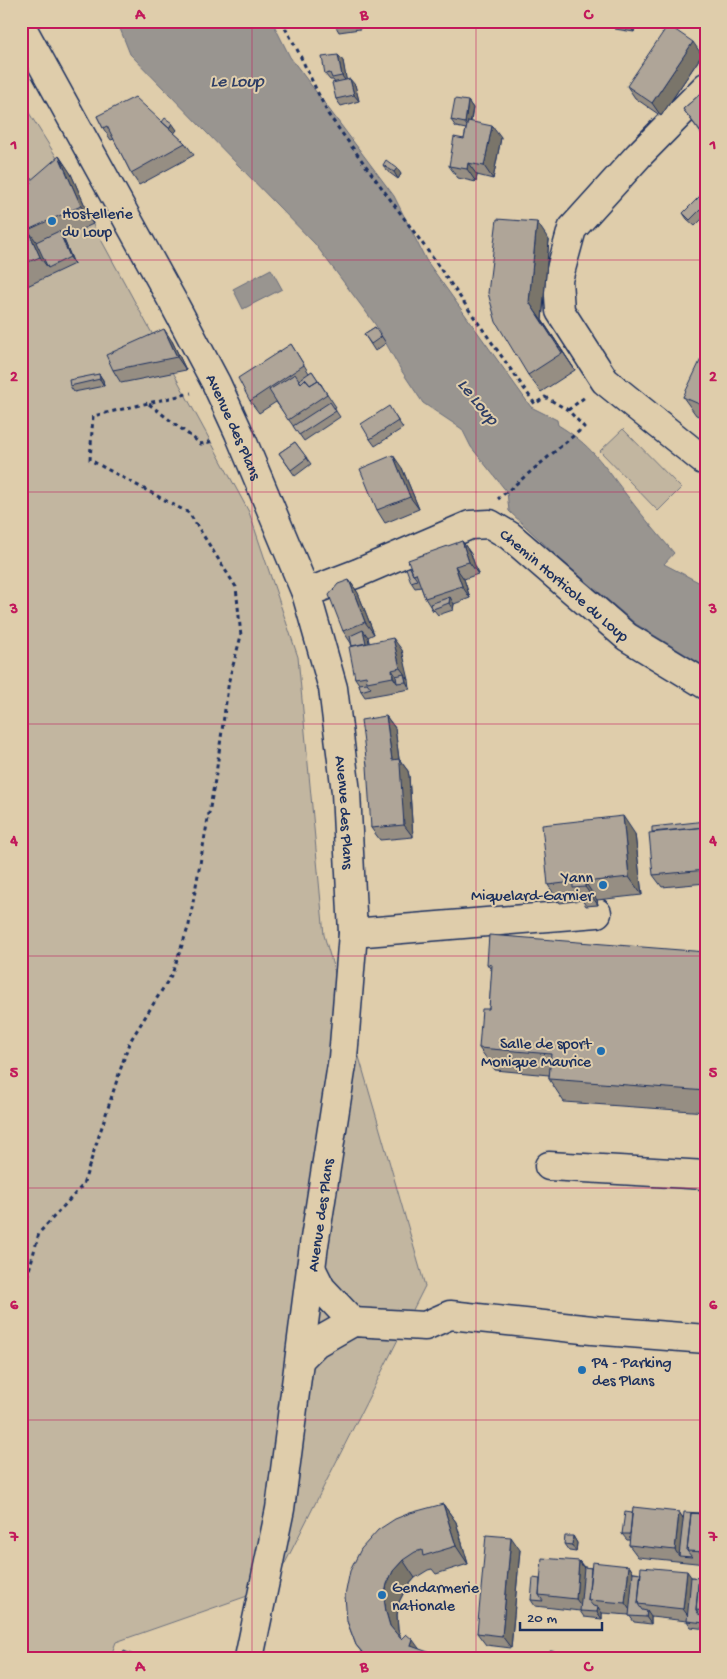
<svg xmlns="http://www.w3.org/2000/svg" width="727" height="1679" viewBox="0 0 727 1679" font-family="'Gochi Hand',sans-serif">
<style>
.green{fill:#c2b6a0;stroke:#6e727f}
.water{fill:#999590;stroke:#676c7c}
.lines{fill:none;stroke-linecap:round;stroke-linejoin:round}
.minor-casing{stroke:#1b2f5e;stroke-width:31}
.major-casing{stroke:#1b2f5e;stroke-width:31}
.path{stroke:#1b2f5e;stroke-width:3;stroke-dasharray:4 4;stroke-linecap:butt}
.minor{stroke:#dfcdab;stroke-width:28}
.major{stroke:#dfcdab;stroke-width:28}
.wall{fill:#968e83;stroke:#1b2f5e}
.shaded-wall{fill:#7a746a;stroke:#1b2f5e}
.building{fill:#afa598;stroke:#1b2f5e}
.grid{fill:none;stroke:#c2185b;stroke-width:1;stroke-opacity:0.55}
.poi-dot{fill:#1f6fb2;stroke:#dfcdab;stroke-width:2}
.labels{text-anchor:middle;stroke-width:4;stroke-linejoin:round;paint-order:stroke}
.poi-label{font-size:16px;fill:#1b2f5e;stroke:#dfcdab;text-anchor:start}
.street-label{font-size:16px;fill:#1b2f5e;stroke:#dfcdab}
.water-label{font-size:18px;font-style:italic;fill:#2e3e66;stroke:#dfcdab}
.neatline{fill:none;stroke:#c2185b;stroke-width:2}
.grid-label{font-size:16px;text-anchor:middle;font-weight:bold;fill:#c2185b}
</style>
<rect width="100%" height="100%" fill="#dfcdab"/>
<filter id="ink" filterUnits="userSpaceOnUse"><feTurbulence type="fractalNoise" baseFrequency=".02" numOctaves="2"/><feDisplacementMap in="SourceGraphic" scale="10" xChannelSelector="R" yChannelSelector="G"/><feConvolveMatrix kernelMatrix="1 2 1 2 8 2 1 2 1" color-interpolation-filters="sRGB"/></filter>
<g filter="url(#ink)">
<path class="green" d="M21,100L54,153L249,512L298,657L324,935L425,1286L273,1587L116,1642L110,1658H21Z
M623,429L681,488L658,511L600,451Z"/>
<path class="water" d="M117,21H272L290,57L394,196L426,260L531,407L557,420L558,425C590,444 603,464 625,493C640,513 657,533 674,553L664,564L706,586V667L636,624L559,558L509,511L507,492L471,447L462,429L423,403L401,370L375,324L315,244L130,54Z
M271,269L282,289L243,309L233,289Z"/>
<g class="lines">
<defs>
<g id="minor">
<path d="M703,460L605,381L560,311L558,280L572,229L639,155L706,87"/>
<path id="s1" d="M306,593L358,573L470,525L490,524L510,536L627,637L706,685"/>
<path d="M353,933L597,913"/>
<path d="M549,1166L706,1175"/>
<path d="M311,1268L321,1288L353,1322"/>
<path d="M301,1358L316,1343L353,1322L425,1326L450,1315L592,1330L706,1339"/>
</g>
<g id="major">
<path id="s2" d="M21,26L173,302L216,383L239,433L306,593L333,688L346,792L353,933L343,1058L314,1245L280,1509L249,1658"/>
</g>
</defs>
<use href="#minor" class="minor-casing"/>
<use href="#major" class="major-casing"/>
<path class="path" d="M281,21L296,47L328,114L425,247L535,404L545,397L568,410L584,427L498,499
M149,404L201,444L213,441
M568,410L585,397
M21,1300L39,1233L83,1185L129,1043L172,974L189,925L216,774L229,680L241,636L236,587L189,513L90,460L93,416L191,393"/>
<use href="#minor" class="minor"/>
<use href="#major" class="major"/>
</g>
<path class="wall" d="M334,21H359L360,29L339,32L335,25Z
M611,21H636L634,32L615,29L611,22Z
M338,55L343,61L346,80L355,85L359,101L341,106L336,99L335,83L333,80H330L325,74Z
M702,55L661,116L635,98L627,86Z
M706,89V140L683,109Z
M468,101L473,108L471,122L501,138L493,179L477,175L476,182L458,178L449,166L464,139L466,129L456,127L451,120Z
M97,116L162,122L177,130L174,133L185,143L194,155L139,185L131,173L114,139L111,140L103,128Z
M59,156L71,174L93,224L63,238L74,264L23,288L21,285V201L23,200V194L31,183Z
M383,165L401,174L398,179L387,171Z
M706,196V215L695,226L687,219L683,213Z
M549,240L542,320L575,370L541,392L528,375Z
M375,327L386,343L375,351L364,334Z
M172,341L186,370L121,383L113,370Z
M291,344L309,373L312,371L336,407L334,408L340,417L304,441L276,402L259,413L250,401Z
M706,362V419L696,415L683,397Z
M99,374L103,380L104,386L74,392L70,386Z
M393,413L403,428L375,446L370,439Z
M295,442L311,464L295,476L279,453Z
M402,468L419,509L385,523L377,510Z
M462,541L471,554L478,574L464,579L470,598L454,604L453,610L438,615L434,610L433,611L425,598L421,587L415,588L411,582L410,567Z
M349,580L358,593L374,634L368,637L369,643L402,650L410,689L365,697L361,691L359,684L355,678L351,643L343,631Z
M386,716L395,728L399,759L408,771L409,776L413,837L380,840L371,828Z
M706,821V883L662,887L653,875Z
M635,834L642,895L597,900L598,905L586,906L582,900L560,903L548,885Z
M706,952V1112L564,1102L549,1079V1075L495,1070L479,1048L489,1009L492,971L487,964Z
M443,1504L456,1522L468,1564L436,1574L432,1569L428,1570L415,1578L406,1588L399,1602L397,1615L398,1630L401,1639L435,1658H366L356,1645L347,1621Z
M679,1512L683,1518L702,1514H706V1564L638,1557L629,1545L630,1540H627L622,1534L632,1513Z
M573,1536L577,1543L576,1552L569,1551L564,1544Z
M520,1550L511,1648L486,1645L477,1633Z
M579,1561L584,1567L591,1568L629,1566L633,1572L691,1577L699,1578L706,1573V1629L691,1627L687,1621L651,1617V1624L634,1622L629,1615L602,1613V1619L584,1617L580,1611L535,1606L531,1600L540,1579Z"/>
<path class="shaded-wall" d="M355,21H359L360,29L355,23Z
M630,21H636L634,32L629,26Z
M693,42L702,55L661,116L652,103Z
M338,55L343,61L347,83L342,76Z
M350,79L355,85L359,101L354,95Z
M468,101L473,108L469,129L465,123Z
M172,123L177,130L172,136L168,130Z
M492,126L501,138L493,179L484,166Z
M59,156L71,174L93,224L81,206Z
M468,163L477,175L476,182L467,169Z
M397,168L401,174L398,179L394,172Z
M537,222L549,240L542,320L575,370L529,302Z
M28,230L41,248L48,268L40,257Z
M59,231L63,237L74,264L70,257Z
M164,329L172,341L186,370L177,357Z
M99,374L103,380L104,386L100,379Z
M393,455L402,468L419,509L410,497Z
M462,541L471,554L478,574L469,562Z
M455,566L464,579L470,598L462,586Z
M349,580L358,593L374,634L365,622Z
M450,597L454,604L453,610L449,603Z
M363,630L368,637L372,657L367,650Z
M393,638L402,650L409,680L400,668Z
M392,670L400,682L397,683L393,677Z
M404,674L409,680L410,689L406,682Z
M386,716L395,728L399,759L408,771L409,776L413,837L404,825L392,760Z
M623,816L635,834L642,895L629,877Z
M585,882L597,900L598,905L585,887Z
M443,1504L456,1522L468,1564L456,1546Z
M679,1512L687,1524L679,1556L675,1550Z
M573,1536L577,1543L576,1552L572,1545Z
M511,1537L520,1550L511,1648L502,1636Z
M403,1560L415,1578L406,1588L399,1602L397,1615L398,1630L403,1644L390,1626L386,1612L384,1598L387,1584L393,1571Z
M579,1561L588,1574L585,1611L576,1599Z
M629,1566L637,1578L634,1616L625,1603Z
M687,1571L696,1584L692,1621L683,1609Z
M598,1607L602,1613V1619L597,1612Z
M647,1611L651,1617V1624L646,1617Z
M413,1640L426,1658L411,1646Z
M431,1653L435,1658H431Z"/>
<path class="building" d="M334,21H355V23L335,25Z
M611,21H630L629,26L611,22Z
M668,25L693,42L652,103L627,86Z
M338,55L342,76L332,78L330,73L325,74L322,57Z
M350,79L354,95L336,99L332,83Z
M706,89V139L683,109Z
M135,97L185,143L131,173L107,126L103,128L97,116Z
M455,99L468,101L465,123L451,120Z
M165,118L172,123L169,128L162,122Z
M468,121L492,126L484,166L468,163L467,169L449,166L454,137L464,139Z
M59,156L81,206L28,230L40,257L21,265V201L23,200L21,197V195L23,194L22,189L31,183L30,181Z
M386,160L397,168L394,172L383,165Z
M703,193L706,196V204L690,220L683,213Z
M497,219L537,222L529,302L562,353L528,375L496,322L488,293Z
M59,231L70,257L48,268L36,242Z
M375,327L381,337L371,344L364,334Z
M164,329L177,357L113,370L106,355Z
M291,344L304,365L250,401L238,378Z
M701,359L706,362V407L683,397Z
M312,371L322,386L318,380L310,385L305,379L301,383L299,380Z
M99,374L100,379L70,386L69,380Z
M295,374L301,383L305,379L310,385L318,380L327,394L288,420L269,390Z
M330,402L336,411L299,435L293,426Z
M389,406L398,421L370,439L361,424Z
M295,442L307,458L291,470L279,453Z
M393,455L410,497L377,510L360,469Z
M462,541L469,562L455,566L462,586L425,598L416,573L413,574L408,560Z
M410,567L413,574L417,580L411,582L406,568Z
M349,580L365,622L343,631L329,595L338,584Z
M450,597L449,603L433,609L430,604Z
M363,630L366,643L352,646L350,636Z
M393,638L400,668L392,670L393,677L367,682L366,676L355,678L349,647Z
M404,674L406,682L397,683L396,676Z
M367,683L371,688L361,691L359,684Z
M386,716L392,760L399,759L400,764L404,825L371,828L367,766L361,720Z
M623,816L629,877L585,882V887L573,888V882L548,885L542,825Z
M706,821V827L652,832V827Z
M706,827V870L653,875L649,833Z
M489,935L706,952V1091L549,1079L551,1054L479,1048L482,1009H489L492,965L487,964Z
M443,1504L456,1546L423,1556L422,1550L415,1552L403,1560L393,1571L387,1584L384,1598L386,1612L390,1626L401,1639L406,1634L413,1640L411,1646L431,1653V1658H367L356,1645L347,1621L345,1596L350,1571L361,1549L378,1530L395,1519L410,1513Z
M633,1507L679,1512L675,1550L629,1545Z
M625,1512L632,1513L630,1534H622Z
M684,1512L701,1513V1514L691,1513L687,1551L692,1557L679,1556Z
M691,1513L706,1514V1552L687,1551Z
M486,1535L511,1537L502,1636L477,1633Z
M565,1536H573L572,1545L564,1544Z
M542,1558L579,1561L576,1599L539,1595Z
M592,1562L629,1566L625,1603L588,1600Z
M584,1567L591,1568L588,1600L593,1606L598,1607L597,1612L580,1611Z
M641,1567L687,1571L683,1609L638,1604Z
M633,1572L641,1573L638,1604L642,1610L647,1611L646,1617L629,1616Z
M699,1572L706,1573V1611L696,1610Z
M691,1577L699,1578L696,1610L700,1616L705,1617V1623L687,1621Z
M533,1578L540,1579L539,1595L543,1601L531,1600Z
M124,1651L136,1656L135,1658H122Z
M550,1651L580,1654V1658H550Z
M585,1654L602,1656L592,1655V1658H585Z
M592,1655L619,1658H592Z
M542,1656L550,1657V1658H542Z"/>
</g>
<path class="grid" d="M252,21V1658M476,21V1658M21,260H706M21,492H706M21,724H706M21,956H706M21,1188H706M21,1420H706"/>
<g class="poi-dot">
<circle cx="52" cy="221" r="5"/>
<circle cx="603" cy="885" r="5"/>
<circle cx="601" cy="1051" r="5"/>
<circle cx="582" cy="1370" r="5"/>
<circle cx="382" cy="1595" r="5"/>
</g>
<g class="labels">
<g class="poi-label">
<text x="62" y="218">Hostellerie<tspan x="62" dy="18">du Loup</tspan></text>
<text x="593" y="882" text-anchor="end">Yann<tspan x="593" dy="18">Miquelard-Garnier</tspan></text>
<text x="591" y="1048" text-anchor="end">Salle de sport<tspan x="591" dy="18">Monique Maurice</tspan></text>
<text x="592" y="1367">P4 - Parking<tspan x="592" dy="18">des Plans</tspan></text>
<text x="392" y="1592">Gendarmerie<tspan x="392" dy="18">nationale</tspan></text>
</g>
<g class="street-label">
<text dy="6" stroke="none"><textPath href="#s2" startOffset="454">Avenue des Plans</textPath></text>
<text dy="6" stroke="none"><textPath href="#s1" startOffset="294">Chemin Horticole du Loup</textPath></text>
<text dy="6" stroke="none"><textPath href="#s2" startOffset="859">Avenue des Plans</textPath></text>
<text transform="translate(319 1215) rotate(-82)" y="6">Avenue des Plans</text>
</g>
<g class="water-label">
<text x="237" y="86">Le Loup</text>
<text transform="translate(479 401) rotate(51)" y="6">Le Loup</text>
</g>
</g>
<rect width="727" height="1679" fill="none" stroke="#dfcdab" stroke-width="55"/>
<path d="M520 1622v8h82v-8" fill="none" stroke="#1b2f5e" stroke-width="2.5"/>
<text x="527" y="1622" font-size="15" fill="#1b2f5e" stroke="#dfcdab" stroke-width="4" paint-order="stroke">20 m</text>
<rect x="28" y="28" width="672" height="1624" class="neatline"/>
<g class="grid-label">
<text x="140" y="19">A</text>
<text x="364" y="19">B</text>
<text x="588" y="19">C</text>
<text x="14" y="149">1</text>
<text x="713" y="149">1</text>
<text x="14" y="381">2</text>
<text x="713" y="381">2</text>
<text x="14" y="613">3</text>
<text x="713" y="613">3</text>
<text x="14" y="845">4</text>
<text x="713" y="845">4</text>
<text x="14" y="1077">5</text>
<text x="713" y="1077">5</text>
<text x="14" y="1309">6</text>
<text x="713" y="1309">6</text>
<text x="14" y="1541">7</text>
<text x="713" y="1541">7</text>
<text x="140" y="1671">A</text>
<text x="364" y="1671">B</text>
<text x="588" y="1671">C</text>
</g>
</svg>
